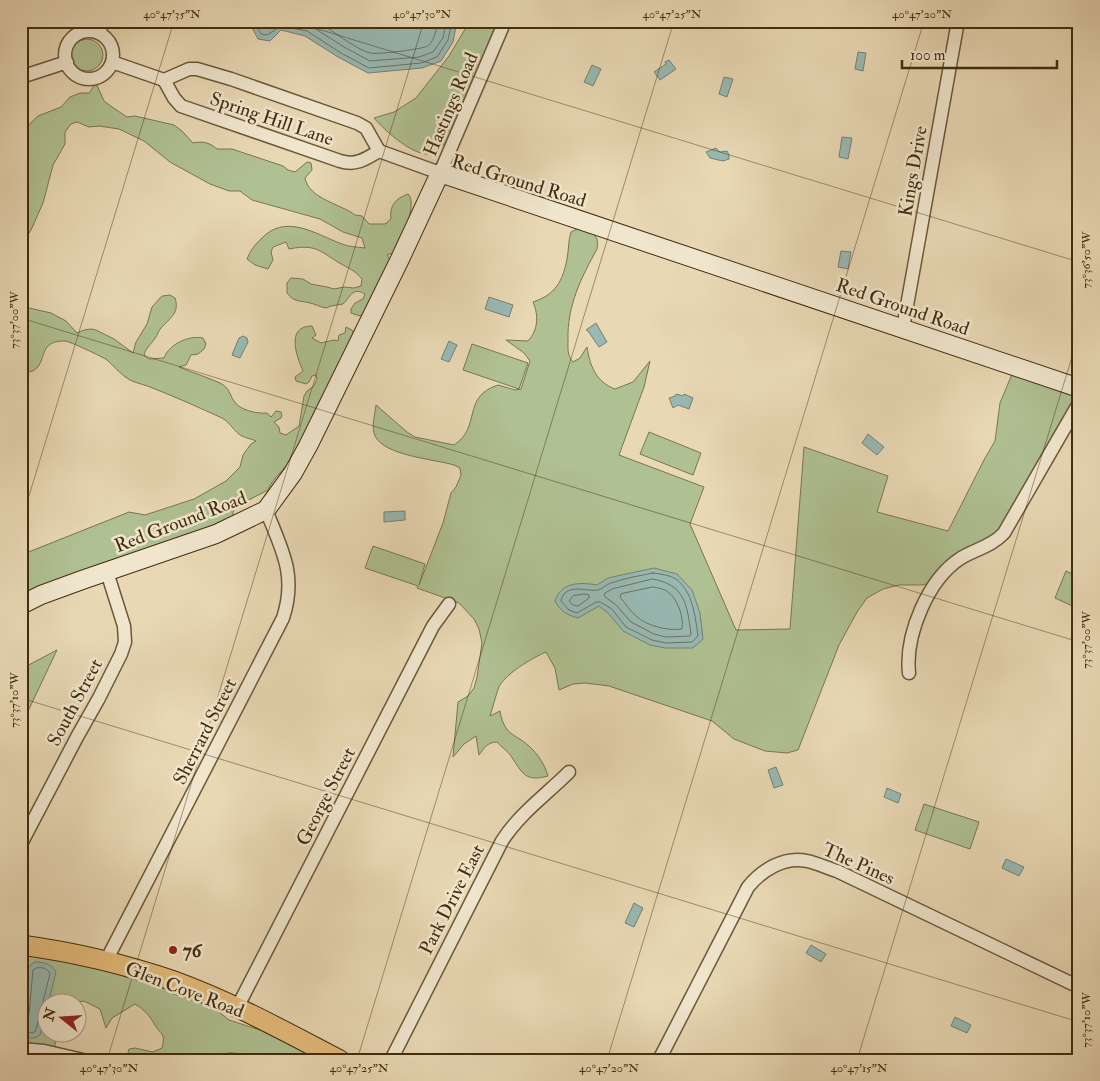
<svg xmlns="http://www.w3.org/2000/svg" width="1100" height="1081" viewBox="0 0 1100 1081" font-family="'IM FELL Double Pica',serif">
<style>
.green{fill:#afc092;stroke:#797650}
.water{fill:#98b9b3;stroke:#768171}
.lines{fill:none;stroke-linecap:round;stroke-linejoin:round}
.shore{stroke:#6e7360;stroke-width:1}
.street-casing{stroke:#6c5837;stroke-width:15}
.secondary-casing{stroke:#432d0d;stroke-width:20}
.primary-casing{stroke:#432d0d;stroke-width:21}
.street{stroke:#f0e6ce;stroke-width:12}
.secondary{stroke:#f0e6ce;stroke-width:18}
.primary{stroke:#e4bc7a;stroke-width:19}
.ticks{fill:none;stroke:#432d0d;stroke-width:1;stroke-opacity:0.45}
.poi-dot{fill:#8f2418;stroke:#f0e6ce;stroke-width:2}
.labels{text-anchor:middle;stroke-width:5;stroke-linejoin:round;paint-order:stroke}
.street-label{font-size:19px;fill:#432d0d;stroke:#f0e6ce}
.poi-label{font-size:19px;font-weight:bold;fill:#432d0d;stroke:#f0e6ce;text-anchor:start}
.neatline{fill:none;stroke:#432d0d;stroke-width:2}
.ticks-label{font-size:12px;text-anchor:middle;fill:#432d0d}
</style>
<rect width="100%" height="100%" fill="#e8d8b4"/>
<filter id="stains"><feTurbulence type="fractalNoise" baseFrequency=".004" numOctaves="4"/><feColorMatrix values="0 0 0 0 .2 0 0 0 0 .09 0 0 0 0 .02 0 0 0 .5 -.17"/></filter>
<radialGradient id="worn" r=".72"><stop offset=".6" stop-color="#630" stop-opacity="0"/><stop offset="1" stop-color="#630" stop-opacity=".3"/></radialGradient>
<path class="green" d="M470,21H502L450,137C445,142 440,150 433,153C417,160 384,130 374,118L394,112L416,98L449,56Z
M71 55a16 16 0 1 1 32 0a16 16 0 1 1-32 0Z
M96,83L104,101L112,107L127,117L135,116L174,125L182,131L193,143C202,141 209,142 217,149H232L283,166L288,170L295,172L307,162L311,163L312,170L305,178C309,199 341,204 355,215L362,216L369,224H385L391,219C389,206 396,198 408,194C418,204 402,237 398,251L387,255L392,263L369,302L367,311L360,316L351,313V309L355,303L363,299L365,294C352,286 350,298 343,304L331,306L326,308C320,307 315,304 310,303C299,300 295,303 287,293V283L291,278L303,279L311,284L327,287L334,289L344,287L354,288L361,286L362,279C355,271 352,270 343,265C321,253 318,243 289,249L286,242L273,247L271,252L273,260L268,269L255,265L247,259C250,251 254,246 260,240C285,212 315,234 342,244C349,247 358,247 365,248L362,238L343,232L320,219L252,200L240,191H229L210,184L170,162L144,141L119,129L99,126L89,127L77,122L71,124L65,132V144L53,165L43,203L31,230L21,246L22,131L38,116L61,107L70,97L80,93H89Z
M577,229C590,231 600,233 597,249C581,278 567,306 568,340C568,349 567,355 573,362L580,358L587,347C590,366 596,382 615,389L633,382L650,361L644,387L619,455L704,487L690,524L736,630L790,629L804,447L888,476L877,512L948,531L985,458L995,441L1000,403L1015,367L1079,389V403L1008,525L938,581L922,585H899L883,589L867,598L857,612L839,645L798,750L787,753L765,751L734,739L712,721L609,686L585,683L573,684L559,690L555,668L546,652C532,658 503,675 498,689C495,698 493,707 490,716L500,711C504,735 514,733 529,746C538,754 545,765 548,776C525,782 523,774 511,756C508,751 501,747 497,742C488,742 484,748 479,755L476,736L464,744L453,757L458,702L468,696L474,688L477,677L482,643L479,629L474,619L459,603L417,588L418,586L365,568L373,546L425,564L419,585L443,523L451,493L456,487L461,475L460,468L454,465C434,459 385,456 375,436C371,427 375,414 376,405L407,432L415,437L454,445C482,427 461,397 498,385L515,390L521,389L530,361L524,353L506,340L528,341C538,330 539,316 533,302C555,295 563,281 567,259C569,249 568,241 571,232Z
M21,292L23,303L29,308L51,313L66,321L77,333L84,330L91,329L96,330L114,339L133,353L136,342L147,324L152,307L162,296L170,295L175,298C180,313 170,318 161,328C158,331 158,335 155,338C151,345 146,347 144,355L149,359L164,358C169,344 189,335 203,338L206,344L204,349L198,354L191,355L186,365L179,367C193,373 207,377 220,383C230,388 229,394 234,401C239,410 257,414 267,413L271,417L276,411L281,412L282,415L281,418L274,422L279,427L280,433L286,435L299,426L304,396L307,391L314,386L317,379L316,375L312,376L309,382L306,384L296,381L295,377L303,371C297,357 285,326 312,326L316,335L312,338L321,343L334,340L338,341L339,335L345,333L346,327L352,330L354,334L295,455L292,454C288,469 274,475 268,490L237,506L233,512L232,523L21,598V555L129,512L145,515L194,499L226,481L240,467L243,455L251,444L256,441C252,439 246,438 242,436C234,432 230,422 222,418C200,408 178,398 155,389C147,385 138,384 130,380C121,375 115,367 107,360C103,357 69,341 65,341C31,340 54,373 21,373Z
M472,344L528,363L519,389L463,370Z
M649,432L701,453L693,475L640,454Z
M1066,571L1079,577V609L1055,598Z
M57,650L21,726V669Z
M924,804L979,822L970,849L915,830Z
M21,945L123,970L131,978L157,984L171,993L213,1007L229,1020L263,1031L320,1060H241L239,1054C229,1052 224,1052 217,1060H131L128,1053L129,1049L135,1048L153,1052L162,1048C166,1033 161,1035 155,1025C149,1015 145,1010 135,1004L112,1018L106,1028L100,1009L84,1001L72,1003L48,1004V1034H56L55,1045L57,1054L51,1060H21Z"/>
<path class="water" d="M193,21H457L453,42L441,61L422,68L368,73L338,57L305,36L281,30L270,41L258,39L250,24L240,22L223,27Z
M858,52L866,53L863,71L855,69Z
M669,60L676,69L660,80L654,72L666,64L665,62Z
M592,65L601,69L593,86L584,82Z
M724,77L733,79L727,97L719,94Z
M842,137L852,138L848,159L839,157Z
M716,148L720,152L727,151L729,155V159L723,161L710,158L706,152Z
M841,251L851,252L848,269L838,267Z
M489,297L513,305L509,317L485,309Z
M596,323L607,342L599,347L588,331L586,330Z
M243,336L247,338L248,342L240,358L232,355L239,338Z
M449,341L457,345L449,362L441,359Z
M676,394L683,396L684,394L693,398L689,409L678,405L673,408L669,398L675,396Z
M868,434L884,447L877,455L862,443Z
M405,511V520L384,522V512Z
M654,568L677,574L692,590L700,613L703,639L693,648H665L650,645L623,631L608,613L599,606L578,618C567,615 560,611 555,601C561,582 580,582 597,585L608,578Z
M776,767L783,785L774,788L768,770Z
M887,788L901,794L898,803L884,797Z
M1006,859L1024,867L1019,876L1002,868Z
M634,903L643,908L634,927L625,923Z
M811,945L826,954L821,962L806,953Z
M34,962C44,962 50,963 56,972L40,1035C33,1040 27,1039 22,1032L28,968Z
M955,1017L971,1025L967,1033L951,1026Z"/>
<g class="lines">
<path class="shore" d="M254,21L261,34L267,35L281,26L307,31L341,53L369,68L421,63L437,57L448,40L452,21
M291,21L311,26L344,47L370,61L419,57L433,52L443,38L446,21
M317,21C330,29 357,50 370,53C376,55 423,49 428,46C435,40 436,29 438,21
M653,573C660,574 670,575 676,579C693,592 695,616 698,636L692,642L666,643L652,640L626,627L612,609L600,602H596L577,613L569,610L561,601C565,582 587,592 598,590C602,589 607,584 611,583C625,578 639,576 653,573Z
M653,579C685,585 687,604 691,634L690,636L666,637L654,634L631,622L616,605L604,596L605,593L612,589Z
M653,587C658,588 665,589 668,592C678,599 684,618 682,629C667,631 647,626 636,616C630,611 625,603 620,597L621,594Z
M584,594L589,595V598L578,606L573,605L569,601L573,596Z
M21,1019L26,1018L29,1015L33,970L36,968C42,967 48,968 50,974L43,1001L44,1007L41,1012L35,1032L31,1033L21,1029"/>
<defs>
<path id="street" d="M65 55a24 24 0 1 1 48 0a24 24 0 1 1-48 0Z
M99,33L103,21
M112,62L164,80L174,98L181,106L340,161C356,166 366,159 379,151
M21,77L67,62
M164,80L189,69H197L231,79L357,123L366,128L379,151L440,173L505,21
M903,328L958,21
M909,673C905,635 928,579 961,558C976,549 992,546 1004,533L1079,403
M21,844L77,737L99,698L121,654L125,642L124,626L107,572
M106,961L283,618C297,575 282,550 266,510
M237,1008L433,626L449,604
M21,1049L44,1051L83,1060
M391,1060L502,841C520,813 546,795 569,772
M659,1060L748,887C762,870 784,856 807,861C817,863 827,868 837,871L1079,987"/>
<path id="secondary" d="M21,605L41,595L82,580L216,534L266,510L293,473L308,446L400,259L440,173L1079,388"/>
<path id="primary" d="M21,945C73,952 124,964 174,981C232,1002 286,1032 340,1060"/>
</defs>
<use href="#street" class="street-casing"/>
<use href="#secondary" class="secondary-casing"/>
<use href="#primary" class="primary-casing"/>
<use href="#street" class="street"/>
<use href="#secondary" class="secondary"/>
<use href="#primary" class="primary"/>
</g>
<path class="ticks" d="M292,21L1079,262M21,318L1079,642M21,522L174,21M21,698L1079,1022M107,1060L424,21M357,1060L674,21M607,1060L924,21M857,1060L1079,334"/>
<circle class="poi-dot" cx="173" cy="950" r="5"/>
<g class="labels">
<g class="street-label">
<text transform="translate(450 104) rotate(-67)" y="7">Hastings Road</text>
<text transform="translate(272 118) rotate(19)" y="7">Spring Hill Lane</text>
<text transform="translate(912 171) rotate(-80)" y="7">Kings Drive</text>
<text transform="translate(519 180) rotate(17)" y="7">Red Ground Road</text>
<text transform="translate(903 306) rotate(19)" y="7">Red Ground Road</text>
<text transform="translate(180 521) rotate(-21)" y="7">Red Ground Road</text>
<text transform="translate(74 702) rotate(-62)" y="7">South Street</text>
<text transform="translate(204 731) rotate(-63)" y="7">Sherrard Street</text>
<text transform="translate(325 796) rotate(-63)" y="7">George Street</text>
<text transform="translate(859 863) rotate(24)" y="7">The Pines</text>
<text transform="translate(451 899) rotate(-63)" y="7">Park Drive East</text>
<text transform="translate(185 989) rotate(21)" y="7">Glen Cove Road</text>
</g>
<g class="poi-label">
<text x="183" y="957">76</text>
</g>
</g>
<rect width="1100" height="1081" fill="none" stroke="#e8d8b4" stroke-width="55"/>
<g transform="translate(62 1018) rotate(287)"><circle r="24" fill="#f0e6ce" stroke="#ab9c81"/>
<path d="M0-4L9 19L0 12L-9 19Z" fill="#8f2418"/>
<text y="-8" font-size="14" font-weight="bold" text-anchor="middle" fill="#432d0d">N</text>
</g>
<path d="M902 60v8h155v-8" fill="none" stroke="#432d0d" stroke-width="2.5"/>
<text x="910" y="60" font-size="15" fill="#432d0d" stroke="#f0e6ce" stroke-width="4" paint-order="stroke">100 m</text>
<rect x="28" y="28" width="1044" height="1026" class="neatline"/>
<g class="ticks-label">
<text x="172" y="18">40°47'35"N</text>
<text x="422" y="18">40°47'30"N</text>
<text x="672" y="18">40°47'25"N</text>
<text x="922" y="18">40°47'20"N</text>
<text transform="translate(1086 260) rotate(-90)" y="4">73°36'50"W</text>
<text transform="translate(14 320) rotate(-90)" y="4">73°37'00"W</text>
<text transform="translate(1086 640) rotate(-90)" y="4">73°37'00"W</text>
<text transform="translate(14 700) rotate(-90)" y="4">73°37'10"W</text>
<text transform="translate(1086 1020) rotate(-90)" y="4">73°37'10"W</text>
<text x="109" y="1072">40°47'30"N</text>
<text x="359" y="1072">40°47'25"N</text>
<text x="609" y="1072">40°47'20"N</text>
<text x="859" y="1072">40°47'15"N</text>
</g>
<rect width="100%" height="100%" filter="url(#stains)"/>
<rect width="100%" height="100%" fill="url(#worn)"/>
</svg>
